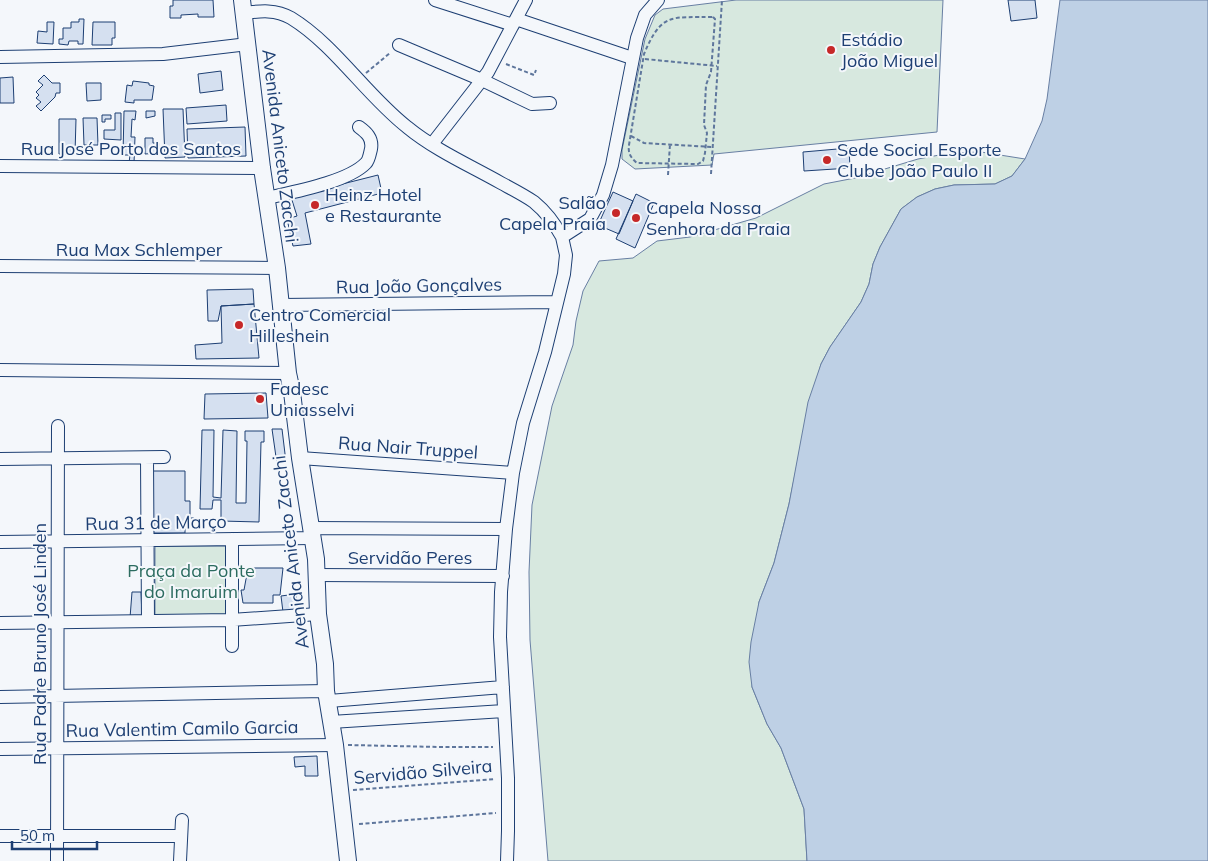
<svg xmlns="http://www.w3.org/2000/svg" width="1208" height="861" viewBox="0 0 1208 861" font-family="Mulish,sans-serif">
<style>
.green{fill:#d7e8df;stroke:#687fa3}
.water{fill:#bed0e5;stroke:#687fa3}
.building{fill:#d5e0f0;stroke:#1d3f73}
.lines{fill:none;stroke-linecap:round;stroke-linejoin:round}
.minor-casing{stroke:#1d3f73;stroke-width:14}
.major-casing{stroke:#1d3f73;stroke-width:18}
.path{stroke:#5e769c;stroke-width:2;stroke-dasharray:4 2.5;stroke-linecap:butt}
.minor{stroke:#f4f7fb;stroke-width:12}
.major{stroke:#f4f7fb;stroke-width:16}
.poi-dot{fill:#c62828;stroke:#f4f7fb;stroke-width:2}
.labels{text-anchor:middle;stroke-width:4;stroke-linejoin:round;paint-order:stroke}
.poi-label{font-size:18px;fill:#1d3f73;stroke:#f4f7fb;text-anchor:start}
.street-label{font-size:18px;fill:#1d3f73;stroke:#f4f7fb}
.park-label{font-size:18px;fill:#2c6c60;stroke:#f4f7fb}
</style>
<rect width="100%" height="100%" fill="#f4f7fb"/>
<path class="green" d="M736,0H943L937,132L714,154L712,165L635,169L622,159V150L645,39L655,15L663,9Z
M981,152L1025,159L1012,176L995,184L954,185L935,189L917,197L901,209L880,247L873,264L869,284L861,302L830,347L821,364L801,445L789,504L774,563L759,602L752,687L767,724L781,748L804,809L807,861H548L530,640L529,572L532,505L552,406L573,345L576,321L583,291L599,261L633,258L657,241L690,237L756,218L824,184L855,178L918,159L950,153Z
M155,546H227L228,616L155,617Z"/>
<path class="water" d="M1060,0H1208V861H807L804,809L781,748L767,724L752,687L749,662L751,642L759,602L774,563L789,504L808,402L821,364L830,347L861,302L869,284L873,264L880,247L901,209L917,197L935,189L954,185L995,184L1012,176L1025,159L1042,121L1047,99Z"/>
<path class="building" d="M173,0H213L214,17H198V14L181,15V18H170V6H173Z
M1008,0H1035L1037,18L1011,21Z
M79,19H84L83,44H78V41H69L68,45L59,44V39H63V28H71V22H79Z
M47,22H54L53,44L37,43L38,31L47,32Z
M93,22H115V38H112V45H92Z
M221,71L223,90L200,93L198,74Z
M44,75L52,83H60V93H56L55,97L41,111L36,106L41,102L36,98L39,95L36,92L43,85L38,81Z
M13,77L14,103H0V78Z
M133,81L149,83V85L154,86L152,100H134V103L125,102L127,85L132,86Z
M86,83H101V100L87,101Z
M226,105L227,121L187,124L186,108Z
M163,109H183L185,157L165,158Z
M124,111H136L135,120L132,119L131,137H135L134,163H129L130,155H123Z
M146,111H155V116L146,118Z
M115,113H121V140L104,139V130H115Z
M102,115H111V119H105V122H102Z
M83,118H97L98,145H84Z
M59,119H76L75,154H59Z
M245,127L246,156L188,158L187,129Z
M145,138H153V143H159V153L145,154Z
M849,148L850,168L804,171L803,152Z
M378,175L382,193L305,213L311,244L293,246L287,219L297,216L291,197Z
M613,192L633,201L619,234L598,225Z
M636,194L654,203L635,248L616,239Z
M253,289L254,304L221,306L218,321H208L207,290Z
M254,304L259,358L196,359L195,345L222,343L221,306Z
M266,393L268,418L204,419L205,394Z
M272,429H282L286,462L277,464Z
M202,430H214L213,497L221,498L223,430L237,431L236,503H246L247,441H245V431H264V442H261L259,522L221,521V500H213L212,509H200Z
M151,471H185V501H190V518H194V524H185V533H151Z
M248,568H283L280,595H273V603H243L241,590H244Z
M132,592H141L142,617L130,618Z
M296,594L298,610L283,612L281,596Z
M317,756L318,776H305V766L295,767L294,757Z"/>
<g class="lines">
<defs>
<path id="minor" d="M435,0L513,25
M243,13C260,11 276,9 291,18C335,45 366,95 407,127C435,150 469,165 501,183C512,189 524,195 534,202C545,211 555,224 562,237
M516,19L632,58
M399,45L482,80L532,104L550,103
M0,57L163,54L248,44
M432,144L488,72L526,0
M0,166L262,168
M267,198C293,192 348,182 366,163C369,160 370,153 371,149C373,138 366,132 359,127
M0,266L277,268
M281,305L557,302
M0,370L288,373
M147,458L148,621
M300,458L513,473
M0,459L164,457
M310,528L506,529
M232,539V646
M0,542L312,538
M316,575L503,576
M0,623L231,620L318,614
M0,697L326,691
M329,701L503,687
M331,722L504,711
M0,749L335,745
M0,836H181
M57,861L58,426
M180,861L182,820
M507,861L508,831V778L500,637L501,592L506,529L513,473L523,423L545,352L564,274L566,255L562,237L590,219L603,195L612,165L637,38L645,15L658,0"/>
<path id="major" d="M242,0L262,168L277,268L288,373L292,392L300,458L316,559L318,614L325,664L326,691L335,745L348,861"/>
</defs>
<use href="#minor" class="minor-casing"/>
<use href="#major" class="major-casing"/>
<path class="path" d="M713,17L715,19L711,72L706,85L704,125L707,133L705,153L703,161L698,164L637,163C630,157 628,153 629,145L644,54C662,11 672,18 713,17Z
M645,59L717,66
M506,64L534,75L536,70
M366,73L390,53
M631,136L644,143L712,147
M711,174L722,0
M668,175L670,144
M348,745L440,747H493
M353,790L495,779
M359,824L496,813"/>
<use href="#minor" class="minor"/>
<use href="#major" class="major"/>
</g>
<g class="poi-dot">
<circle cx="831" cy="50" r="5"/>
<circle cx="827" cy="160" r="5"/>
<circle cx="315" cy="205" r="5"/>
<circle cx="616" cy="213" r="5"/>
<circle cx="636" cy="218" r="5"/>
<circle cx="239" cy="325" r="5"/>
<circle cx="260" cy="399" r="5"/>
</g>
<g class="labels">
<g class="poi-label">
<text x="841" y="46">Estádio<tspan x="841" dy="21">João Miguel</tspan></text>
<text x="837" y="156">Sede Social Esporte<tspan x="837" dy="21">Clube João Paulo II</tspan></text>
<text x="325" y="201">Heinz Hotel<tspan x="325" dy="21">e Restaurante</tspan></text>
<text x="606" y="209" text-anchor="end">Salão<tspan x="606" dy="21">Capela Praia</tspan></text>
<text x="646" y="214">Capela Nossa<tspan x="646" dy="21">Senhora da Praia</tspan></text>
<text x="249" y="321">Centro Comercial<tspan x="249" dy="21">Hilleshein</tspan></text>
<text x="270" y="395">Fadesc<tspan x="270" dy="21">Uniasselvi</tspan></text>
</g>
<g class="street-label">
<text transform="translate(280 146) rotate(83)" y="6">Avenida Aniceto Zacchi</text>
<text x="131" y="155">Rua José Porto dos Santos</text>
<text x="139" y="256">Rua Max Schlemper</text>
<text transform="translate(419 286) rotate(-1)" y="6">Rua João Gonçalves</text>
<text transform="translate(408 448) rotate(4)" y="6">Rua Nair Truppel</text>
<text transform="translate(156 523) rotate(-1)" y="6">Rua 31 de Março</text>
<text transform="translate(291 552) rotate(-97)" y="6">Avenida Aniceto Zacchi</text>
<text x="410" y="564">Servidão Peres</text>
<text transform="translate(40 644) rotate(-90)" y="6">Rua Padre Bruno José Linden</text>
<text transform="translate(182 729) rotate(-1)" y="6">Rua Valentim Camilo Garcia</text>
<text transform="translate(423 772) rotate(-5)" y="6">Servidão Silveira</text>
</g>
<g class="park-label">
<text x="191" y="577">Praça da Ponte<tspan x="191" dy="21">do Imaruim</tspan></text>
</g>
</g>
<path d="M12 841v8h85v-8" fill="none" stroke="#1d3f73" stroke-width="2.5"/>
<text x="20" y="841" font-size="15" fill="#1d3f73" stroke="#f4f7fb" stroke-width="4" paint-order="stroke">50 m</text>
</svg>
